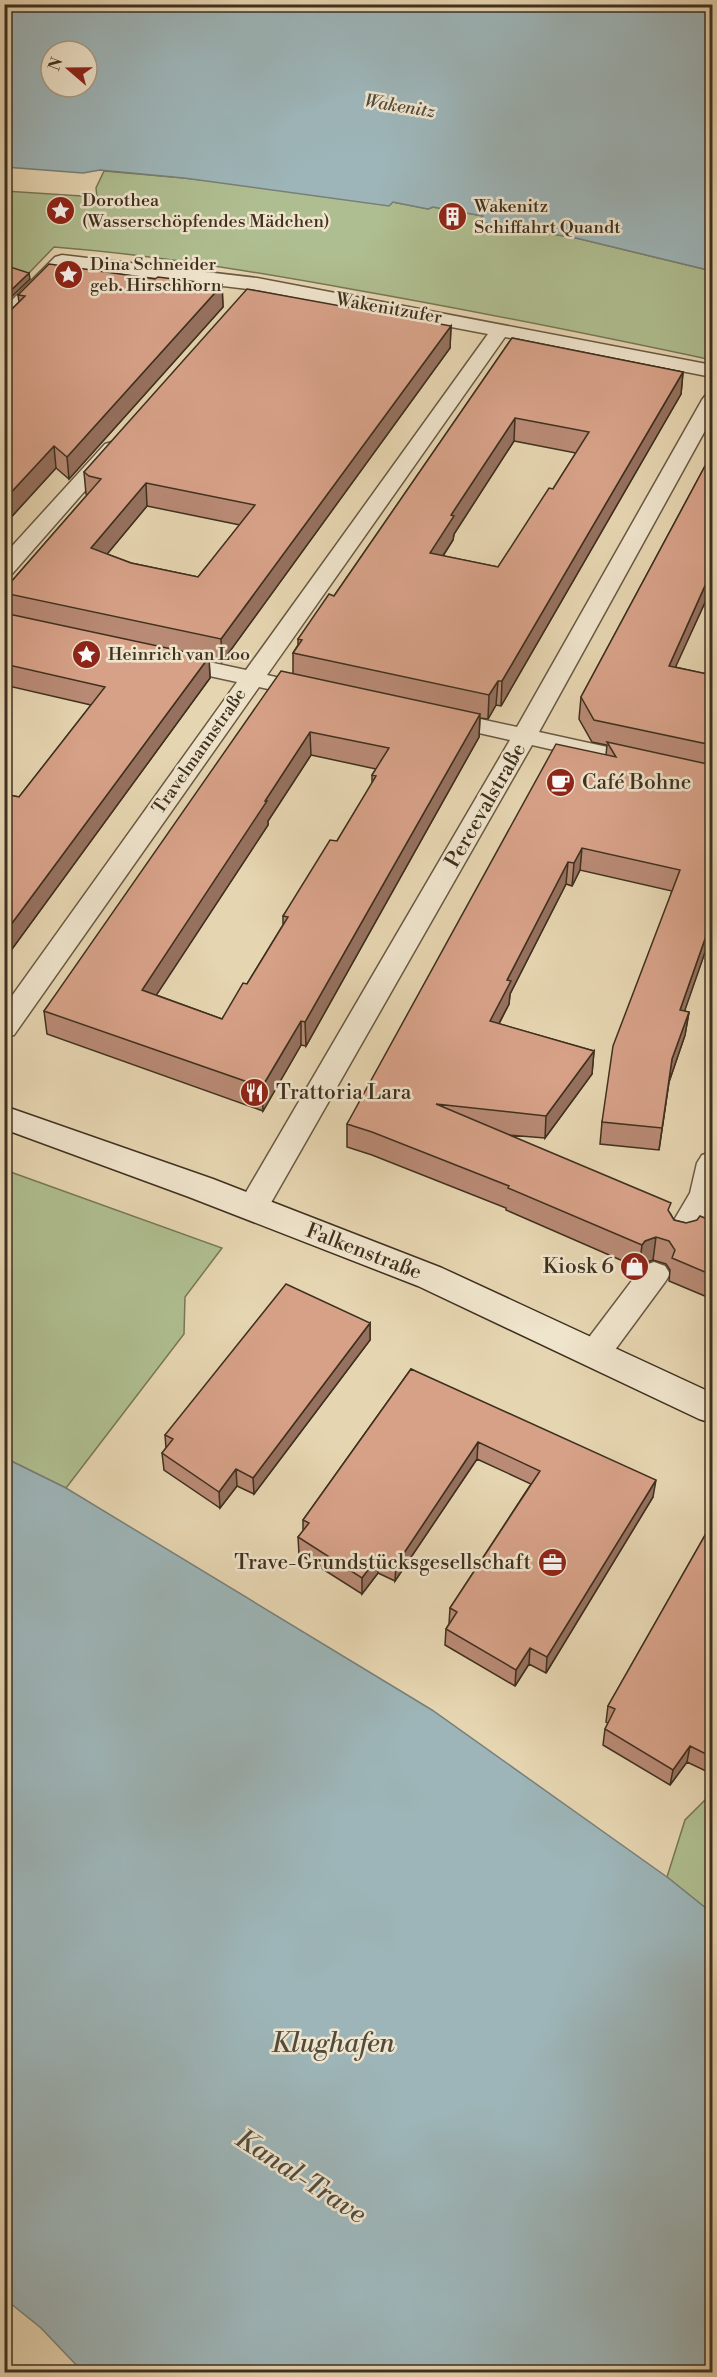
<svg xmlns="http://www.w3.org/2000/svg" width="717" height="2377" viewBox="0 0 717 2377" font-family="'Libre Bodoni',serif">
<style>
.green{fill:#afbe90;stroke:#777757;stroke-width:1.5}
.water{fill:#9db5b8;stroke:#77807a;stroke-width:1.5;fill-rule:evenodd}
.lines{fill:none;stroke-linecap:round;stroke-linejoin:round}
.minor-casing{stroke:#695943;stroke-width:3}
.secondary-casing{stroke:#3f301e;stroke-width:3}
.minor{fill:#efe4cc;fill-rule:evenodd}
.secondary{fill:#efe4cc;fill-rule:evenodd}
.wall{fill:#b98a75;stroke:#3f301e;stroke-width:1.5;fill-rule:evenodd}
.shaded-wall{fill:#96715f;stroke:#3f301e;stroke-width:1.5}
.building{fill:#d7a188;stroke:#3f301e;stroke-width:1.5;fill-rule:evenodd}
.labels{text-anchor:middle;stroke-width:5;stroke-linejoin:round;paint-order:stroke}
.far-water-label{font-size:18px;font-style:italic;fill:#524b3d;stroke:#efe4cc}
.far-poi-label{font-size:18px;fill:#3f301e;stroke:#efe4cc;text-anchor:start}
.far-street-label{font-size:18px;fill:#3f301e;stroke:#efe4cc}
.poi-label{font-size:21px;fill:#3f301e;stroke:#efe4cc;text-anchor:start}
.street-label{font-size:21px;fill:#3f301e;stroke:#efe4cc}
.near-water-label{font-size:27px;font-style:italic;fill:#524b3d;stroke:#efe4cc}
</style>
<rect width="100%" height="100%" fill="#e6d5b1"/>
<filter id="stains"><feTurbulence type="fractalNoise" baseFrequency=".00333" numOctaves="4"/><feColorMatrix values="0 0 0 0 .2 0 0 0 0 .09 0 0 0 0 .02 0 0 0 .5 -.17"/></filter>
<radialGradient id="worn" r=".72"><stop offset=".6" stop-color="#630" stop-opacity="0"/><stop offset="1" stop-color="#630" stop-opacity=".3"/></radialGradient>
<path class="green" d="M104,171L184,178L393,202L428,209L433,207L483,216L479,222L576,238L712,271V360C594,335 475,311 356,290C256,272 156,255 54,247L5,298V191L97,197L96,188Z
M5,1170L222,1248L185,1297L184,1334L66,1488L5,1458Z
M712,1793V1913L667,1877L685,1820Z"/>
<path class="water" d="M4,5H712V271L576,238L479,222L483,216L433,207L428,209L393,202L389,206L184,178L100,170L83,173L5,167ZM51,51H87V87H51Z
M5,1458L66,1488L432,1710L667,1877L712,1913V2372H83L41,2328L5,2299Z"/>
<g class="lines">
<defs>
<path id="minor" d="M62,255L257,278L712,365V377L505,337L267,675L276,677L280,682L276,687L268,689L259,687L14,1035L4,1037V1007L237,682L164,666L160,661L164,656L172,654L246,670L488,334L257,290L66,267L11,323L4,325V308L55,257Z
M712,394V418L539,732L712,770V786L532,745L264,1215L253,1218L242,1215L238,1207L242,1199L510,740L430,722L427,717L430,712L439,710L517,727L702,400L705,396Z
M112,442L119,444L123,448L119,452L12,574L4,576V555L105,444Z
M712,1152V1207L693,1240L682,1243L671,1240L667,1232L690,1193L697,1163L702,1155Z
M654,1262L665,1266L670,1274L665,1282L606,1362L595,1365L584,1362L579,1353L584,1344L643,1266Z"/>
<path id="secondary" d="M4,1106L213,1179L442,1268L712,1393V1423L699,1419L418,1286L189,1197L4,1129Z"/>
</defs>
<use href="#minor" class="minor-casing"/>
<use href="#secondary" class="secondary-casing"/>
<use href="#minor" class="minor"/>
<use href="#secondary" class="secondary"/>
</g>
<path class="wall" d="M155,279L222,285L223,307L69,479L56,468L4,525V317L19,302L18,295Z
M451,326L450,348L222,662L209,659L210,678L4,960V794L19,797L91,705L4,685V613H5L4,590L87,495L86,494L84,472ZM147,506L240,525L198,577L131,563L107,554Z
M512,338L683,372L681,394L501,706L496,705L488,719L480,718L479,737L306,1046L301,1045L263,1111L47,1034L44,1011L293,674V653L298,645V639L334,596ZM514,441L576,453L553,489L498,567L443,556L453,540L454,534ZM311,755L376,769L372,775V784L337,841L283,916V925L247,984L222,1019L156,995L268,825V821Z
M712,453V587L675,667L712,675V932L684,1011L689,1012L685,1035L669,1082L659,1150L600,1144L602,1122L672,891L580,870L572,886L566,884L510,994L509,1004L499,1024L594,1051L592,1074L545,1138L508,1135L670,1213L674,1220L686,1223L712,1221V1299L669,1281L670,1270L666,1264L653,1260L642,1264L639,1268L506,1210V1208L372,1155L347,1147V1124L606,755L607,745L592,742L579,719L581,697Z
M370,1323V1340L254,1494L237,1486L220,1508L164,1470L162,1453L166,1448L165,1435Z
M411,1369L653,1497L546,1673L529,1664L515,1686L445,1645L446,1629L449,1624L450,1608L531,1484L477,1459L395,1581L378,1573L362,1594L299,1554L298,1537L303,1531V1520Z
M712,1523V1765L708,1772L687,1762L670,1785L603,1745L605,1729L608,1723L606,1722L608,1706Z"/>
<path class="shaded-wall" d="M29,273L30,279L4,304V297Z
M222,285L223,307L69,479L67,457Z
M451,326L450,348L222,662L221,639Z
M683,372L681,394L501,706L502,681Z
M515,418L514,441L454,534L453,540L429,577L430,553L451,515Z
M54,446L56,468L4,525V500Z
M146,483L147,506L93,571L91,548Z
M712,570V587L666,688L669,666Z
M209,657L210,678L4,960V934Z
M498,681L496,705L488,719L489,695Z
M480,714L479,737L306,1046L305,1022Z
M310,732L311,755L268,821V825L144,1014L142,990Z
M582,848L580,870L572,886L574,863Z
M568,862L566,884L510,994L509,1004L488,1044L490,1021L507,980Z
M712,919V932L677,1033L680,1010Z
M689,1012L685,1035L669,1082L659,1150L672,1059Z
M301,1021V1045L263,1111L262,1087Z
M594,1051L592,1074L545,1138L546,1116Z
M656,1237L653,1260L642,1264L639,1268L642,1245L645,1241Z
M370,1323V1340L254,1494L253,1478Z
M478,1442L477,1459L395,1581L396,1565Z
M236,1469L237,1486L220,1508L219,1492Z
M656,1480L653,1497L546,1673L547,1657Z
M378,1556V1573L362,1594V1578Z
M530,1648L529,1664L515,1686L516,1670Z
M690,1746L687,1762L670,1785L673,1770Z
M712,1755V1765L708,1772L712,1757Z"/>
<path class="building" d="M49,264L155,279L158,277L222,285L67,457L54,446L4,500V317L25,296L18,295Z
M4,265L29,273L4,297Z
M247,289L451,326L221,639L4,593V590L101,479L89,476L84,472ZM146,483L255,505L198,577L131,563L91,548Z
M512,338L683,372L502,681H498L489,695L293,653L302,640L298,639L329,594L334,596ZM515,418L589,432L553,489L549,488L498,567L430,553L454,516L451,515Z
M712,453V570L669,666L712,675V745L594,720L581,697Z
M4,613L209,657L4,934V794L19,797L105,687L4,664Z
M281,671L480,714L305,1022L301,1021L262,1087L44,1011ZM310,732L389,748L372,775L376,776L337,841L330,840L283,916L288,917L247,984L243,983L222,1019L142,990L267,801H265Z
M607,742L712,765V919L680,1010L689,1012L672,1059L662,1128L602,1122L613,1046L680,870L582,848L574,863L568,862L507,980L511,981L490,1021L594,1051L546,1116L436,1104L671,1203L668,1210L674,1220L686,1223L697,1220L700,1216L712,1221V1275L672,1258L675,1250L669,1241L656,1237L645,1241L642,1245L508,1188L509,1186L372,1132L347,1124L556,744L616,757Z
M286,1284L370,1323L253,1478L236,1469L219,1492L162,1453L173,1439L165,1435Z
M411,1369L656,1480L547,1657L530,1648L516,1670L446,1629L457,1612L450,1608L540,1471L478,1442L396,1565L378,1556L362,1578L298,1537L309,1523L303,1520Z
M712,1523V1757L690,1746L673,1770L605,1729L615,1709L608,1706Z"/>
<defs>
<symbol id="sight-disc" viewBox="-11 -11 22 22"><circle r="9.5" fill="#8f2418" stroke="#efe4cc"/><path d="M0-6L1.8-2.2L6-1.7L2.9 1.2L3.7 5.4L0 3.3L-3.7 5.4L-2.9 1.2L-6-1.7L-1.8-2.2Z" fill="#fff"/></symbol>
<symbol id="building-disc" viewBox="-11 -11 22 22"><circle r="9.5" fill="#8f2418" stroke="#efe4cc"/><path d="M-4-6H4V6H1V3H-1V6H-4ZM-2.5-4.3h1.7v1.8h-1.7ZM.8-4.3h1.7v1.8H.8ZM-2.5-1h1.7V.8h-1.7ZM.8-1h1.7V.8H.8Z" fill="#fff"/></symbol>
<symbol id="cafe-disc" viewBox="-11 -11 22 22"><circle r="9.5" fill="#8f2418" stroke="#efe4cc"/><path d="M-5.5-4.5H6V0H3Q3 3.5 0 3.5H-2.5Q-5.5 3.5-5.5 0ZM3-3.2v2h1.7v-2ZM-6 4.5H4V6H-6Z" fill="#fff"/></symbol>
<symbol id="restaurant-disc" viewBox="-11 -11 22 22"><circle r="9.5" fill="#8f2418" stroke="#efe4cc"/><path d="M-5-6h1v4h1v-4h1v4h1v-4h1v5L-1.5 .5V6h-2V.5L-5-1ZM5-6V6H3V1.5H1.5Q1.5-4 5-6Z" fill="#fff"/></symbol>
<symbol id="shop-disc" viewBox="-11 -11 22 22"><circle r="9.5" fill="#8f2418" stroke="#efe4cc"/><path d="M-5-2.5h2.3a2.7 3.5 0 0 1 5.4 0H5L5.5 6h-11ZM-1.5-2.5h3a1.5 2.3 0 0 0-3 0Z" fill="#fff"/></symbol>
<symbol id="office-disc" viewBox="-11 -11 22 22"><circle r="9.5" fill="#8f2418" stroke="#efe4cc"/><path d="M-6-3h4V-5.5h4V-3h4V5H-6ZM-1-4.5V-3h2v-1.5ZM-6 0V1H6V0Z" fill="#fff"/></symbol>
</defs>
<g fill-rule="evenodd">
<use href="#sight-disc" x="44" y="194" width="33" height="33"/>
<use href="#building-disc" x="436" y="200" width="33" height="33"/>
<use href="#sight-disc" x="52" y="258" width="33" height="33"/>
<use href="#sight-disc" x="70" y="638" width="33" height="33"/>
<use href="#cafe-disc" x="544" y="766" width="33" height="33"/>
<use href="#restaurant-disc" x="238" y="1076" width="33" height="33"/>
<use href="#shop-disc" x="618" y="1250" width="33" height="33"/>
<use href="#office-disc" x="536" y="1546" width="33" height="33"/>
</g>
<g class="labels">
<g class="far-water-label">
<text transform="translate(400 106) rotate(9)" y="6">Wakenitz</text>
</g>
<g class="far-poi-label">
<text x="82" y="206">Dorothea<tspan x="82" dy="21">(Wasserschöpfendes Mädchen)</tspan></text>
<text x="474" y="212">Wakenitz<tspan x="474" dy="21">Schiffahrt Quandt</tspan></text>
<text x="90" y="270">Dina Schneider<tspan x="90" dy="21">geb. Hirschhorn</tspan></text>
<text x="108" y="660">Heinrich van Loo</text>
</g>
<g class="far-street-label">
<text transform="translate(389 308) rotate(10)" y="6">Wakenitzufer</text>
<text transform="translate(199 751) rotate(-55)" y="6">Travelmannstraße</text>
</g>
<g class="poi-label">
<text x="582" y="789">Café Bohne</text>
<text x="276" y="1099">Trattoria Lara</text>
<text x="614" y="1273" text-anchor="end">Kiosk 6</text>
<text x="531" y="1569" text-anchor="end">Trave-Grundstücksgesellschaft</text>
</g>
<g class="street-label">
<text transform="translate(485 805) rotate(-60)" y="7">Percevalstraße</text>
<text transform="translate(364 1251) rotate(21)" y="7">Falkenstraße</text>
</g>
<g class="near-water-label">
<text x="333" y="2052">Klughafen</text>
<text transform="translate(301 2176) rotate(33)" y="9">Kanal-Trave</text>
</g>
</g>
<rect width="717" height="2377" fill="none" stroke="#e6d5b1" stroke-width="24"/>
<rect x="6" y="6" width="705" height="2365" fill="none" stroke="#3f301e" stroke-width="3"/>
<rect x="12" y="12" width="693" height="2353" fill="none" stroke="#3f301e" stroke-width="1.5"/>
<g transform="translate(69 69) rotate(290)"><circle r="28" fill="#efe4cc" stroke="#a99c86" stroke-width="1.5"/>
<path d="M0-4.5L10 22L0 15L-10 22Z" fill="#8f2418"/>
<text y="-9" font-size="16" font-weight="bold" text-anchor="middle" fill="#3f301e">N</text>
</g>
<rect width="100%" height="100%" filter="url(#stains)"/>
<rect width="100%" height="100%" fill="url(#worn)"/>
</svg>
